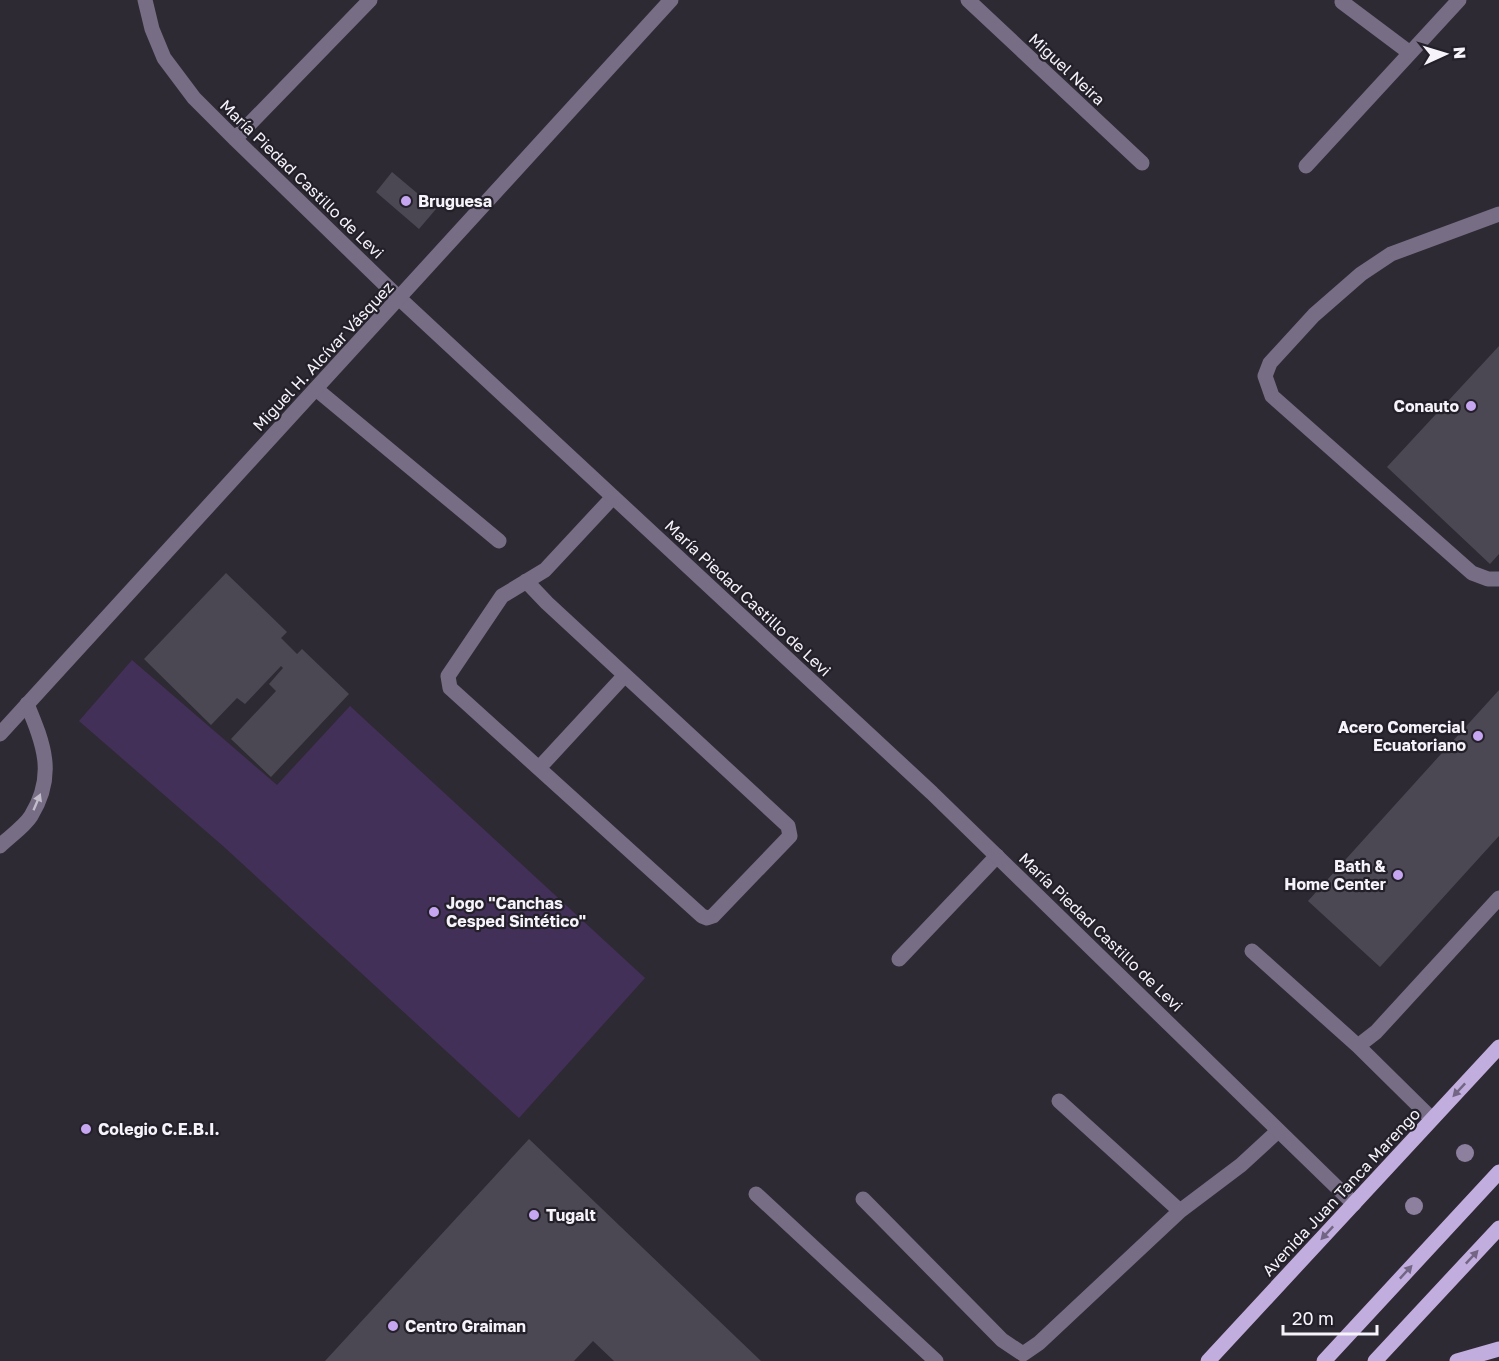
<svg xmlns="http://www.w3.org/2000/svg" width="1499" height="1361" viewBox="0 0 1499 1361" font-family="'Golos Text',sans-serif">
<style>
.green{fill:#423058}
.building{fill:#4c4853}
.lines{fill:none;stroke-linecap:round;stroke-linejoin:round}
.service{stroke:#776d85;stroke-width:15}
.minor{stroke:#776d85;stroke-width:15}
.tertiary{stroke:#776d85;stroke-width:15}
.primary{stroke:#c2addf;stroke-width:15}
.tree{fill:#8d809f}
.oneway{fill:#c3bdcb}
.oneway2{fill:#736684}
.poi-dot{fill:#c6a6f0;stroke:#24202a;stroke-width:2}
.labels{text-anchor:middle;stroke-width:4.5;stroke-linejoin:round;paint-order:stroke}
.street-label{font-size:16px;fill:#f6f3fa;stroke:#24202a}
.poi-label{font-size:16px;font-weight:bold;fill:#f6f3fa;stroke:#24202a;text-anchor:start}
</style>
<rect width="100%" height="100%" fill="#2e2a34"/>
<path class="green" d="M132,660L277,785L350,706L645,978L519,1118L223,846L79,721Z"/>
<path class="building" d="M392,172L436,209L419,229L376,192Z
M1499,346V554L1490,564L1387,467Z
M226,573L287,632L281,638L297,654L302,649L349,694L271,777L231,739L276,691L269,684L283,668L281,666L245,704L237,698L211,725L144,659Z
M1499,690V836L1380,967L1308,901Z
M529,1139L761,1361H614L593,1341L574,1361H325Z"/>
<g class="lines">
<path class="service" d="M1342,2L1410,53
M1306,166L1459,0
M1499,214L1391,254L1361,274L1314,315L1270,363L1265,376L1272,396L1472,573L1488,579H1499
M316,389L499,541
M526,581L547,603L788,826L790,836L713,916L707,918L702,916L450,688L448,676L502,596L545,570L613,497
M539,768L625,675
M0,846C9,837 24,827 31,816C56,775 44,745 27,704
M1252,951L1358,1046L1376,1032L1499,898
M899,959L997,856
M1358,1046L1432,1119
M1059,1101L1180,1211
M756,1194L936,1361
M863,1199L1002,1340L1023,1354L1039,1343L1180,1211L1241,1165L1278,1131"/>
<path class="minor" d="M145,0L152,29L164,58L194,98L235,139L400,299L932,793L1354,1204
M968,0L1142,163
M235,139L370,0"/>
<path class="tertiary" d="M0,734L671,0"/>
<path class="primary" d="M1208,1361L1499,1047
M1324,1361L1499,1172
M1375,1361L1499,1228
M1457,1361L1499,1349"/>
</g>
<g class="tree">
<circle cx="1465" cy="1153" r="9"/>
<circle cx="1414" cy="1206" r="9"/>
</g>
<defs><path id="oneway-solid" d="M-6-.8H1V-3.2L6.5 0L1 3.2V.8H-6Z" transform="scale(1.5)"/></defs>
<use class="oneway" href="#oneway-solid" transform="translate(37 802) rotate(-67)"/>
<g class="oneway2">
<use href="#oneway-solid" transform="translate(1459 1090) rotate(133)"/>
<use href="#oneway-solid" transform="translate(1327 1233) rotate(133)"/>
<use href="#oneway-solid" transform="translate(1472 1257) rotate(-47)"/>
<use href="#oneway-solid" transform="translate(1406 1272) rotate(-47)"/>
</g>
<g class="poi-dot">
<circle cx="406" cy="201" r="6"/>
<circle cx="1471" cy="406" r="6"/>
<circle cx="1478" cy="736" r="6"/>
<circle cx="1398" cy="875" r="6"/>
<circle cx="434" cy="912" r="6"/>
<circle cx="86" cy="1129" r="6"/>
<circle cx="534" cy="1215" r="6"/>
<circle cx="393" cy="1326" r="6"/>
</g>
<g class="labels">
<g class="street-label">
<text transform="translate(1067 69) rotate(43)" y="6">Miguel Neira</text>
<text transform="translate(302 179) rotate(44)" y="6">María Piedad Castillo de Levi</text>
<text transform="translate(323 356) rotate(-47)" y="6">Miguel H. Alcívar Vásquez</text>
<text transform="translate(748 598) rotate(43)" y="6">María Piedad Castillo de Levi</text>
<text transform="translate(1101 932) rotate(44)" y="6">María Piedad Castillo de Levi</text>
<text transform="translate(1341 1192) rotate(-47)" y="6">Avenida Juan Tanca Marengo</text>
</g>
<g class="poi-label">
<text x="418" y="207">Bruguesa</text>
<text x="1459" y="412" text-anchor="end">Conauto</text>
<text x="1466" y="733" text-anchor="end">Acero Comercial<tspan x="1466" dy="18">Ecuatoriano</tspan></text>
<text x="1386" y="872" text-anchor="end">Bath &amp;<tspan x="1386" dy="18">Home Center</tspan></text>
<text x="446" y="909">Jogo "Canchas<tspan x="446" dy="18">Cesped Sintético"</tspan></text>
<text x="98" y="1135">Colegio C.E.B.I.</text>
<text x="546" y="1221">Tugalt</text>
<text x="405" y="1332">Centro Graiman</text>
</g>
</g>
<g transform="translate(1445 54) rotate(86)" stroke="#24202a" stroke-width="4.5" paint-order="stroke">
<path d="M0-4.5L10 22L0 15L-10 22Z" fill="#f6f3fa"/>
<text y="-9" font-size="16" font-weight="bold" text-anchor="middle" fill="#f6f3fa">N</text>
</g>
<path d="M1283 1325v9h94v-9" fill="none" stroke="#f6f3fa" stroke-width="3"/>
<text x="1292" y="1325" font-size="18" fill="#f6f3fa" stroke="#24202a" stroke-width="4.5" paint-order="stroke">20 m</text>
</svg>
